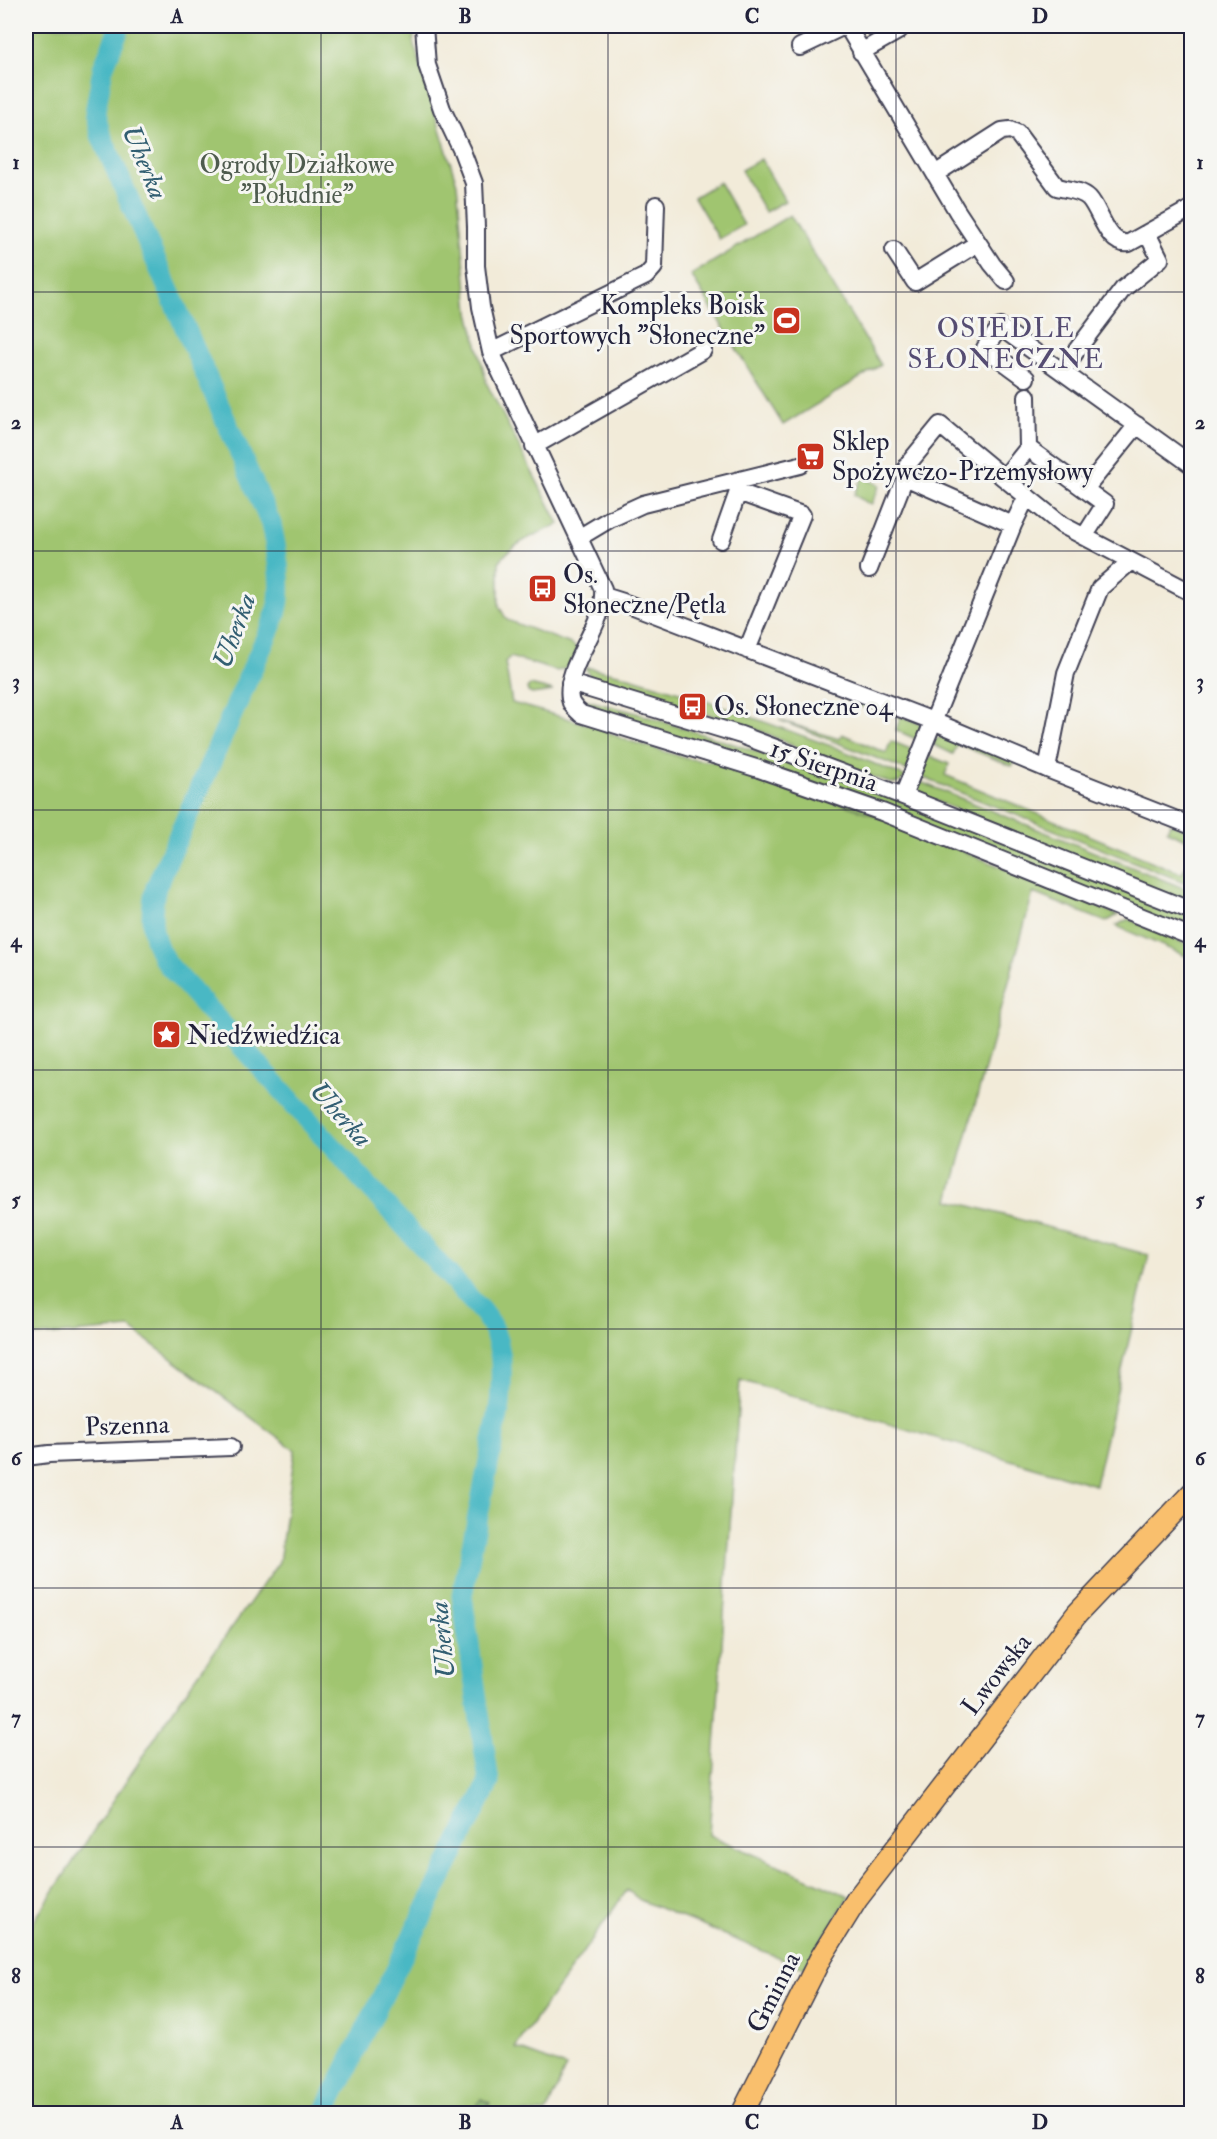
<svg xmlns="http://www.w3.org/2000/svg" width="1217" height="2139" viewBox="0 0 1217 2139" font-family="'IM FELL Double Pica',serif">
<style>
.green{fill:#a0c570;stroke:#617456;stroke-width:1.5;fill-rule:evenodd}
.forest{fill:#80aa62;stroke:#51664e;stroke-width:1.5}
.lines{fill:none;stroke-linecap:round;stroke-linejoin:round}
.river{stroke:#4ab8c4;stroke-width:21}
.minor-casing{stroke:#414053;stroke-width:20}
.major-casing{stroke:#414053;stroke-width:24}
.minor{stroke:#fff;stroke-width:16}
.major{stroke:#f9bf6d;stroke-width:21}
.grid{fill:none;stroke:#22223b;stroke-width:1.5;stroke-opacity:0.55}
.labels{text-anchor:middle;stroke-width:6;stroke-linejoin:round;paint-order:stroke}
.park-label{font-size:26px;fill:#4e5b4e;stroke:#f6f6f2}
.poi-label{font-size:26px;fill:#22223b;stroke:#f6f6f2;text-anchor:start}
.street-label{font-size:26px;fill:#22223b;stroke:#f6f6f2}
.water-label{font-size:27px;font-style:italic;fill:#325e72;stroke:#f6f6f2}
.neighbourhood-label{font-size:27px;letter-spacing:1.5px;fill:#554c72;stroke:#f6f6f2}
.neatline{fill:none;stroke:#22223b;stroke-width:2}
.grid-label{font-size:20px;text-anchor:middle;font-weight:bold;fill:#22223b}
</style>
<rect width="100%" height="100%" fill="#f6f6f2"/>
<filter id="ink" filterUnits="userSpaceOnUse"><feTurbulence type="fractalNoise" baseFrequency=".0167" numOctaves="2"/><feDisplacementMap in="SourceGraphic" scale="12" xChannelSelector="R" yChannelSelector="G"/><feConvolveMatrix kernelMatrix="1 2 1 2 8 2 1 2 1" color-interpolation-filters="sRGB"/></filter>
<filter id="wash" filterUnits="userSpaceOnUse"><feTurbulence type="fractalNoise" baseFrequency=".008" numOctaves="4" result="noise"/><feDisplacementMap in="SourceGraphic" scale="24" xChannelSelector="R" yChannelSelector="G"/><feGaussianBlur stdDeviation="1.35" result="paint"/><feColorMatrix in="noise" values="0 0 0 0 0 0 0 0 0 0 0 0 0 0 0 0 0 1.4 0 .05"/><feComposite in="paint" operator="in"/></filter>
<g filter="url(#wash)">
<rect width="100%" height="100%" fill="#f2ebd9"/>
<path class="green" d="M26,26H416L413,41L457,184L469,312L487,384L559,524C538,534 513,542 499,562V606L507,620L571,644L578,649L569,667L557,671L510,657L505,662L512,703L598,727L623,739L689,759L718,762L880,817L1118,915L1106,922L1033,893L949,1200L1149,1255L1095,1485L740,1380L709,1835L849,1896L804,1968L640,1900L627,1890L515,2048L566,2067L546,2113H483L490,2103L481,2099L471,2114L44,2113L26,2099V1933L179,1701L279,1562L295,1450L130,1328L26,1337ZM279,600L268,633L194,799Z
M761,159L785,201L765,212L741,170Z
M719,182L744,225L719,239L694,197Z
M790,215L881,365L783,425L691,275Z
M863,477L880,485L871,505L854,495Z
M585,667L623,675L696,697L689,704L685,703L684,707L598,683L590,677Z
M530,685L550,690L553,691L532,694L528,692L527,688Z
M698,698L834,747L906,777L898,783H890L813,755L763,732L697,711L698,707L690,705Z
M582,699L633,712L852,782L1191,917V932L594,712L583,705Z
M859,699L921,724L923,728L918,740L896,730L900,718L866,704L864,708L852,704Z
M779,720L839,739L842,734L886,753L891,741L913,750L909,771Z
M948,734L1016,759L1012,766L958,744L953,754L934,745V740Z
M932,757L949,764L945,775L1182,874L1187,863L1191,865V885L919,776L926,759Z
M918,781L1191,891V905L923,796L919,790Z
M1170,823L1191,831V841L1167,831Z
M1128,919L1191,946V958L1116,926Z"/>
<path class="forest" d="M481,2099L490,2103L483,2113H471Z"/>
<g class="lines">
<path class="river" d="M120,26L103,68L95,113L100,133L271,524C276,547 284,587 277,610C275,618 271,626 268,633L156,887C149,916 150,943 170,967L484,1314C505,1342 502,1371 500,1405L462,1596L489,1782L324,2114"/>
</g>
</g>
<g filter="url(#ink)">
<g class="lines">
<defs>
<path id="minor" d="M424,26L427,65L442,109L462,151L474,183L476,227V266L481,307L491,352L603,589C606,625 564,665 570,699C571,706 576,709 581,714L759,769L882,812L1192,937
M847,26L957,211L992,264L1006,281
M800,47L844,26
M861,52L898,31L903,26
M935,174L1002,131L1010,130L1017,133L1057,187C1068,190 1081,190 1089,198C1101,211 1107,246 1129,243L1192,208
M894,250L915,282L978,243
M491,352L646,276L654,267L656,205
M1063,371L1076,351L1123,289L1160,259L1147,233
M1026,378L985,348L1000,327L1192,465
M1027,396L1028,448L1004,478L1062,525L1192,593
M534,446L703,350
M1028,448L1105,504L1084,537
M905,477L908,464L940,425L1004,478
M735,482L738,492L802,515L747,650
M1086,488L1137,425
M1013,525L1027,496
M580,537L610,519L643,504L800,465
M721,540L738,492
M869,569L905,477L1013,525L903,796
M604,596L623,602L933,721L1047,769L1192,826
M570,683L741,735L903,796L1192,911
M1047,769L1066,673L1100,588L1130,562
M26,1457L49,1454L231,1447"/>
<path id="major" d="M742,2114L821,1957L857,1899L1077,1614L1192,1493"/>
</defs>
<use href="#minor" class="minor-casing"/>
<use href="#major" class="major-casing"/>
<use href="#minor" class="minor"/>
<use href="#major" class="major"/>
</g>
</g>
<path class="grid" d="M321,26V2114M608,26V2114M896,26V2114M26,292H1192M26,551H1192M26,810H1192M26,1070H1192M26,1329H1192M26,1588H1192M26,1847H1192"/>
<defs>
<symbol id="stadium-square" viewBox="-11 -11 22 22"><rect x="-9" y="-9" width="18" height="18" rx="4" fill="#c8321e" stroke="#f6f6f2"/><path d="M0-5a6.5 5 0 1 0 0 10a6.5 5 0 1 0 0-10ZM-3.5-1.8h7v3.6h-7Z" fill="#fff"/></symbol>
<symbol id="supermarket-square" viewBox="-11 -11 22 22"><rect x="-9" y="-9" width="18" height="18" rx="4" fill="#c8321e" stroke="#f6f6f2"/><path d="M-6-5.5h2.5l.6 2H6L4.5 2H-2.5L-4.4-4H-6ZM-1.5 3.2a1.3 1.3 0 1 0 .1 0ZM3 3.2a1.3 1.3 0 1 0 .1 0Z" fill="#fff"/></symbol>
<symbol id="bus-square" viewBox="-11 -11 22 22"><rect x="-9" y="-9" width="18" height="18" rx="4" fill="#c8321e" stroke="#f6f6f2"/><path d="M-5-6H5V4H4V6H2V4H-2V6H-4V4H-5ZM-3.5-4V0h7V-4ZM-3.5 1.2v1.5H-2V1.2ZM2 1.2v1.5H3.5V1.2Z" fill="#fff"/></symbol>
<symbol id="sight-square" viewBox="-11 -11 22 22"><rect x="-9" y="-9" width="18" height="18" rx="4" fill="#c8321e" stroke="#f6f6f2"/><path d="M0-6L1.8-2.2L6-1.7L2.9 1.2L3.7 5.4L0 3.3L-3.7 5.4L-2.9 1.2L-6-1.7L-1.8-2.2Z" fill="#fff"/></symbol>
</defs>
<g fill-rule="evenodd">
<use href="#stadium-square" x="770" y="304" width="33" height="33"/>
<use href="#supermarket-square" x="794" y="440" width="33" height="33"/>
<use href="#bus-square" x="526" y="572" width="33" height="33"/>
<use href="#bus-square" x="676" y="690" width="33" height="33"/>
<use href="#sight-square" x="150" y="1018" width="33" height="33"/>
</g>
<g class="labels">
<g class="park-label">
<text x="297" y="173">Ogrody Działkowe<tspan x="297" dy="30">"Południe"</tspan></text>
</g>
<g class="poi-label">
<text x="765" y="314" text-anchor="end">Kompleks Boisk<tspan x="765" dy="30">Sportowych "Słoneczne"</tspan></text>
<text x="832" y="450">Sklep<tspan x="832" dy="30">Spożywczo-Przemysłowy</tspan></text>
<text x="563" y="583">Os.<tspan x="563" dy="30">Słoneczne/Pętla</tspan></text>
<text x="714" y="715">Os. Słoneczne 04</text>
<text x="187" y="1044">Niedźwiedźica</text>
</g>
<g class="street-label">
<text transform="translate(824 765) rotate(19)" y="9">15 Sierpnia</text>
<text transform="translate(127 1425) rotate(-2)" y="9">Pszenna</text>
<text transform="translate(996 1674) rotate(-52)" y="9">Lwowska</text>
<text transform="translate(773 1992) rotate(-63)" y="9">Gminna</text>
</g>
<g class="water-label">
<text transform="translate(145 162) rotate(67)" y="9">Uherka</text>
<text transform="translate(234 631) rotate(-70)" y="9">Uherka</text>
<text transform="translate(341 1114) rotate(48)" y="9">Uherka</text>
<text transform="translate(442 1640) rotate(-96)" y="9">Uherka</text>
</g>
<g class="neighbourhood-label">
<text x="1006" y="337">OSIEDLE<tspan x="1006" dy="31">SŁONECZNE</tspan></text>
</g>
</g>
<rect width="1217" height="2139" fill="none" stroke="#f6f6f2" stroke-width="66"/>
<rect x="33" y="33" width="1151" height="2073" class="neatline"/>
<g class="grid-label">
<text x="177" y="23">A</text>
<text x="465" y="23">B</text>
<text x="752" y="23">C</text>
<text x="1040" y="23">D</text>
<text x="16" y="169">1</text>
<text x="1200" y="169">1</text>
<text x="16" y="429">2</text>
<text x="1200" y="429">2</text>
<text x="16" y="688">3</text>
<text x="1200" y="688">3</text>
<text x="16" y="947">4</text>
<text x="1200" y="947">4</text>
<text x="16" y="1206">5</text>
<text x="1200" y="1206">5</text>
<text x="16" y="1465">6</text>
<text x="1200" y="1465">6</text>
<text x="16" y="1724">7</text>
<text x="1200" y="1724">7</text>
<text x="16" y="1983">8</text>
<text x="1200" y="1983">8</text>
<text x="177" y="2129">A</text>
<text x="465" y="2129">B</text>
<text x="752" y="2129">C</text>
<text x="1040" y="2129">D</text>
</g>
</svg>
